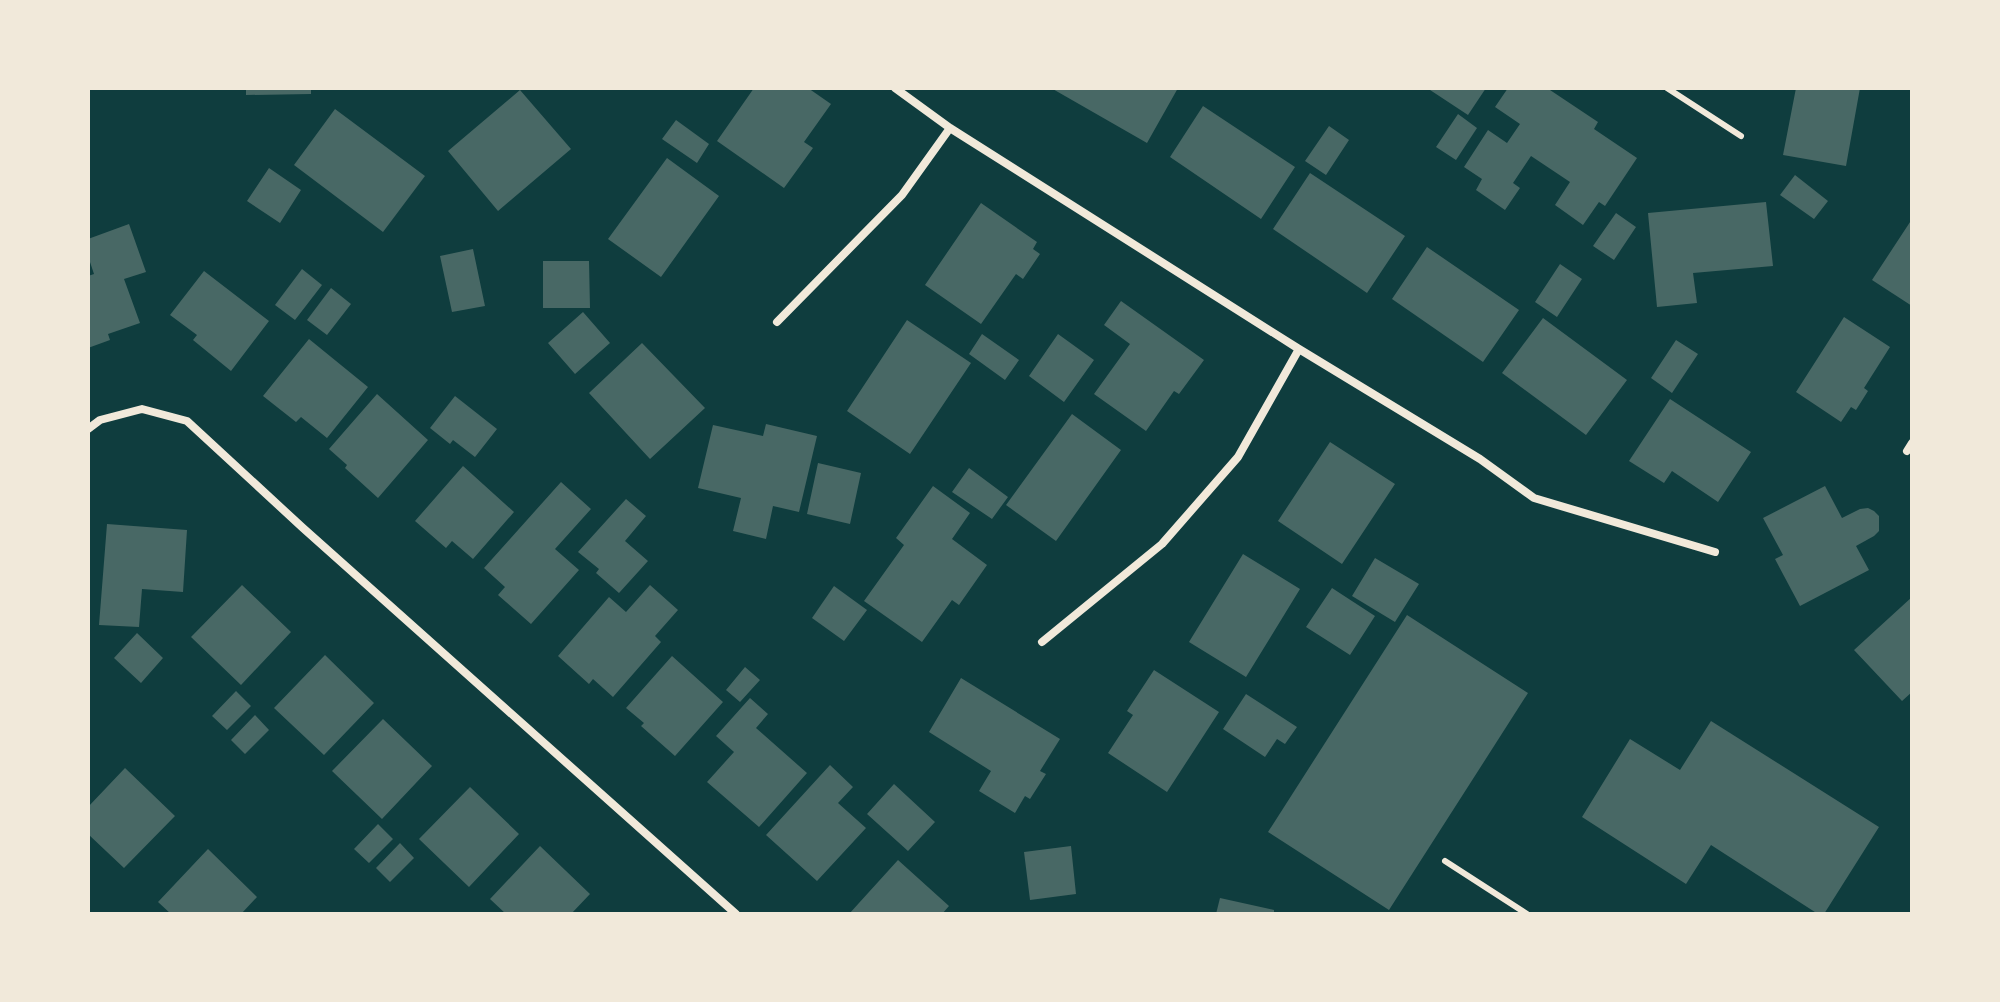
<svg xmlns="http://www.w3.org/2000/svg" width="2000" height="1002" viewBox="0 0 2000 1002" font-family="'Open Sans',sans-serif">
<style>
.building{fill:#486865}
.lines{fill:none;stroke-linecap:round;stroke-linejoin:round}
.service{stroke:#f1e9da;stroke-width:6}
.minor{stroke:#f1e9da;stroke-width:8}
</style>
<rect width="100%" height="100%" fill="#0f3d3e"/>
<path class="building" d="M246,88H311V94L246,95Z
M754,88H808L831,104L804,142L813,148L784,188L717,141Z
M1051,88H1178L1147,143Z
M1427,88H1486L1468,115Z
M1508,88H1547L1598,122L1594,129L1637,158L1605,206L1599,202L1583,225L1555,205L1570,182L1531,156L1513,183L1520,188L1505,210L1476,190L1482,179L1464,167L1488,130L1507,143L1520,124L1495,107Z
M1796,88H1860L1846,166L1783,155Z
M520,90L571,149L498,211L448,151Z
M1203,106L1295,167L1261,219L1170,157Z
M335,109L425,176L383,232L294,165Z
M1458,114L1477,128L1456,160L1436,147Z
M676,120L709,144L697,163L662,139Z
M1329,126L1349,140L1326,175L1305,161Z
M667,158L719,196L661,277L608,239Z
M269,168L301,190L280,223L247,201Z
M1310,173L1405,236L1367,293L1273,229Z
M1795,175L1828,201L1814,219L1780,195Z
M1766,202L1773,266L1693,273L1697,303L1657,307L1648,213Z
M981,203L1037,242L1033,249L1040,254L1023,279L1016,274L981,324L925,285Z
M1616,213L1636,227L1614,260L1593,246Z
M1912,219V306L1872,280Z
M129,224L146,272L124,279L140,323L108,334L110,340L88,348V276L94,274L88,256V239Z
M1427,247L1519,310L1483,362L1392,299Z
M473,249L485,306L452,312L440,256Z
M543,261H589L590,308H543Z
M1560,264L1582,279L1557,317L1535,302Z
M302,269L322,285L295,320L275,305Z
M204,271L269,321L231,371L193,340L197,335L170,315Z
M331,288L351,304L327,335L307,320Z
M1121,301L1204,360L1179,394L1174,391L1146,431L1094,394L1130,344L1104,325Z
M583,312L610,343L575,374L548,343Z
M1844,317L1890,347L1864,388L1868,391L1856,410L1851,407L1841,422L1796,392Z
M1543,318L1627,380L1586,435L1502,373Z
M907,320L971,363L910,454L847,411Z
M982,334L1019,360L1005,380L969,354Z
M1058,334L1094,360L1064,402L1029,376Z
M309,339L368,387L327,438L301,417L296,422L263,396Z
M1676,340L1698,354L1672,393L1651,378Z
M642,343L705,408L650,459L589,393Z
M377,394L428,440L378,498L345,468L347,465L329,449Z
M455,396L497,429L475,457L453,440L450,444L430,428Z
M1670,399L1751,452L1718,502L1672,471L1664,483L1629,461Z
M1072,414L1121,450L1056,541L1006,505Z
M766,424L817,436L799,512L773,506L766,539L733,531L741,498L698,488L713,425L763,436Z
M1330,442L1395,484L1342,564L1278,521Z
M818,463L861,473L850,524L807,514Z
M463,466L514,512L473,559L452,541L446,548L415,521Z
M969,468L1008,497L992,519L952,492Z
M561,482L591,509L555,549L579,570L531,624L498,595L505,587L484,568Z
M933,486L970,513L952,539L987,565L959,605L952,600L922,642L864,601L904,545L896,538Z
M1825,486L1842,518L1860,509L1868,508L1874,511L1879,516V531L1874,536L1856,546L1869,570L1800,606L1775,559L1783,555L1763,518Z
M626,499L646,516L625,541L648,561L619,593L596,573L599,569L578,552Z
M107,524L187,530L183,592L142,589L139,627L99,625Z
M1243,554L1300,589L1246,677L1189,642Z
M1375,558L1419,584L1395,622L1352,596Z
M242,585L291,632L241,685L191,637Z
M650,585L678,610L655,636L661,642L613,697L593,679L589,684L558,656L609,597L626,612Z
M834,586L867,610L844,641L812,618Z
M1332,588L1375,616L1350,655L1306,627Z
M1912,597V692L1902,701L1854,650Z
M1407,615L1528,693L1389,910L1268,832Z
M137,633L163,658L141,683L114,658Z
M325,655L374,703L324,755L274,708Z
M672,656L723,702L675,756L641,726L644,723L626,708Z
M745,667L760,680L740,702L726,690Z
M1154,670L1219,712L1167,792L1108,753L1133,715L1127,711Z
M961,678L1060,739L1040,771L1046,774L1030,799L1025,796L1015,813L979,791L991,771L929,732Z
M236,691L251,706L227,730L212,716Z
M1246,694L1297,727L1285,744L1277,739L1265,757L1223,729Z
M750,698L768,714L756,728L807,773L759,827L707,782L734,752L716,736Z
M255,715L269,730L245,754L231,740Z
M383,719L432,766L382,819L332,771Z
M1711,721L1879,827L1824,914H1818L1711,845L1686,884L1582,817L1630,739L1680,770Z
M830,765L853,787L838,803L866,828L817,881L766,835Z
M125,768L175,816L124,868L88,834V807Z
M894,784L935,822L908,851L867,814Z
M470,787L519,834L469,887L419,839Z
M378,824L393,839L369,863L354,849Z
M400,843L414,858L390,882L376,868Z
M540,846L590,894L571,914H506L490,899Z
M1071,846L1076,894L1030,900L1024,852Z
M208,849L257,897L241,914H171L158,902Z
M898,860L949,906L942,914H849Z
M1220,898L1274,910V914H1216Z"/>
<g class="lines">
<path class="service" d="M1667,88L1741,136
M1445,861L1527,914"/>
<path class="minor" d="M895,88L950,128L1299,349L1480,459L1534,498L1715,552
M777,322L902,195L950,128
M88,429L100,420L142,409L187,421L303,528L736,914
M1907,451L1912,443
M1042,642L1162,544L1238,457L1299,349"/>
</g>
<rect width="2000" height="1002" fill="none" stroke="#f1e9da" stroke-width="180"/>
</svg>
